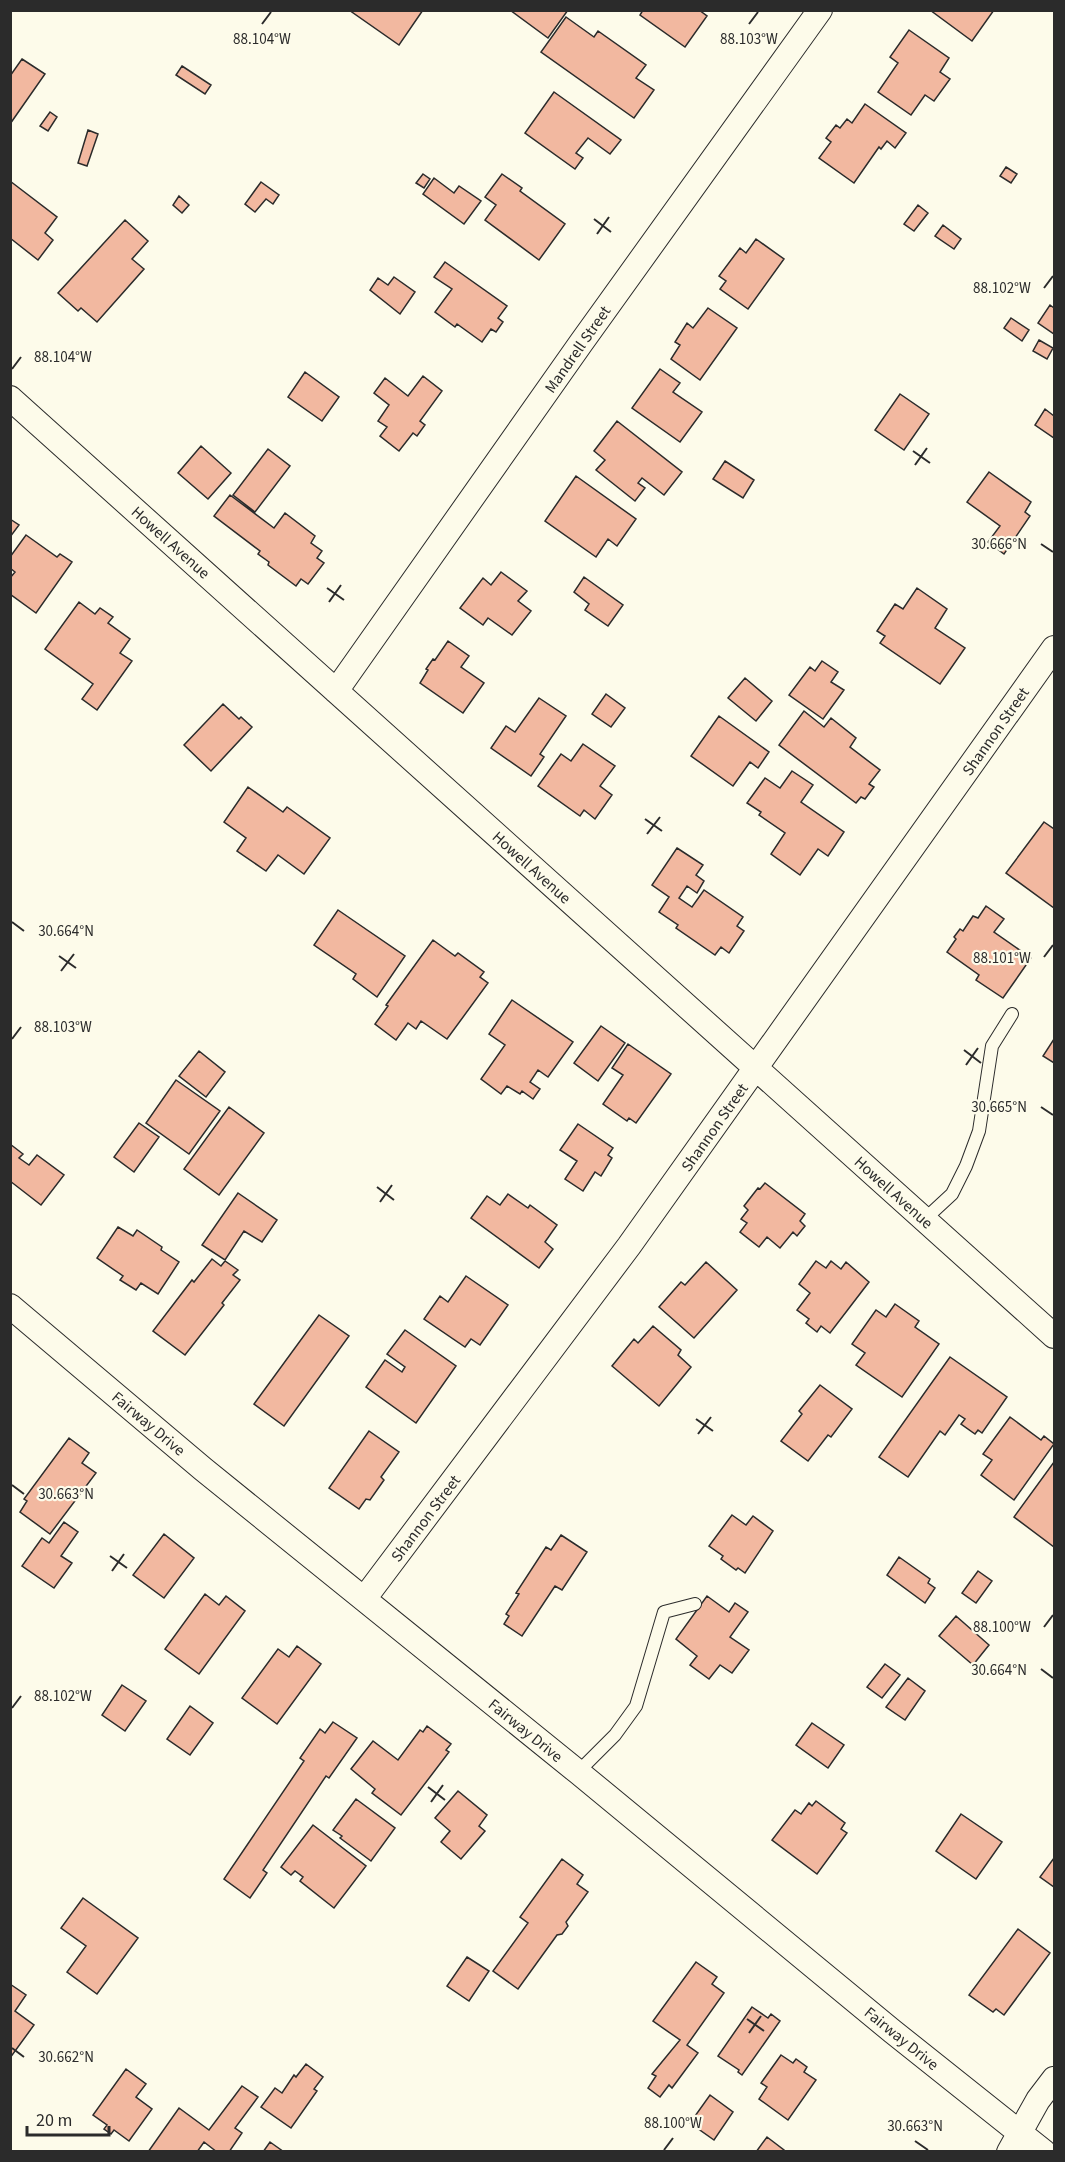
<svg xmlns="http://www.w3.org/2000/svg" width="1065" height="2162" viewBox="0 0 1065 2162" font-family="'Source Sans 3',sans-serif">
<style>
.building{fill:#f2b8a0;stroke:#2b2b2b;stroke-width:1.5}
.lines{fill:none;stroke-linecap:round;stroke-linejoin:round}
.service-casing{stroke:#2b2b2b;stroke-width:14}
.minor-casing{stroke:#2b2b2b;stroke-width:26}
.service{stroke:#fdfbea;stroke-width:12}
.minor{stroke:#fdfbea;stroke-width:24}
.ticks{fill:none;stroke:#2b2b2b;stroke-width:2}
.labels{text-anchor:middle;stroke-width:4.5;stroke-linejoin:round;paint-order:stroke}
.street-label{font-size:16px;fill:#2b2b2b;stroke:#fdfbea}
.ticks-label{font-size:15px;text-anchor:middle;fill:#2b2b2b;stroke:#fdfbea;stroke-width:4.5;stroke-linejoin:round;paint-order:stroke}
</style>
<rect width="100%" height="100%" fill="#fdfbea"/>
<path class="building" d="M349,10H423L399,45Z
M510,10H568L548,38Z
M643,10H699L707,16L685,47L640,15Z
M930,10H994L972,41Z
M566,17L594,37L598,31L646,65L636,78L654,90L634,118L541,52Z
M909,30L949,58L940,72L950,79L934,101L925,95L911,115L878,92L898,63L890,57Z
M22,59L45,74L10,124V76Z
M182,66L211,85L205,94L176,75Z
M554,92L621,140L610,154L588,138L576,153L583,158L575,169L525,133Z
M865,104L906,133L895,148L887,141L881,149L879,147L854,183L819,158L831,142L826,138L836,125L840,128L847,119L852,123Z
M50,112L57,117L48,131L40,126Z
M88,130L98,134L87,166L78,163Z
M1006,167L1017,174L1011,183L1000,176Z
M423,174L430,179L424,188L416,183Z
M502,174L522,188L520,191L565,224L539,260L485,220L496,205L485,197Z
M434,178L454,193L459,186L481,201L464,224L423,194Z
M10,181L57,217L45,233L53,240L38,260L10,238Z
M261,182L279,195L273,204L266,199L255,212L245,204Z
M179,196L189,205L182,213L173,205Z
M918,205L928,213L914,231L904,224Z
M125,220L148,241L132,259L144,269L97,322L81,308L78,311L58,293Z
M943,225L961,239L954,249L935,236Z
M756,239L784,259L748,309L720,289L726,281L719,276L740,248L746,253Z
M445,262L507,306L498,318L503,322L496,332L491,329L482,342L457,324L455,327L435,312L452,289L434,277Z
M394,277L415,292L400,314L370,290L378,278L388,285Z
M1050,305L1054,308V334L1038,323Z
M708,308L737,328L700,380L671,359L680,345L675,342L687,323L693,328Z
M1011,318L1029,330L1022,341L1004,328Z
M1039,340L1053,348L1047,359L1033,351Z
M660,369L680,383L673,392L702,412L680,442L632,408Z
M305,372L339,397L322,421L288,397Z
M423,376L442,391L420,421L425,425L417,436L413,433L399,451L380,436L387,427L378,421L389,405L374,393L385,378L408,396Z
M900,394L929,414L904,450L875,430Z
M1045,409L1054,416V438L1035,425Z
M617,421L682,472L664,495L642,478L638,483L645,488L635,501L596,470L605,460L594,451Z
M201,446L231,473L208,499L178,473Z
M268,449L290,466L255,512L233,495Z
M725,461L754,480L743,498L713,479Z
M989,472L1031,502L1025,512L1030,516L1004,554L988,542L1000,526L967,502Z
M576,476L636,519L617,546L608,539L596,557L545,521Z
M230,495L274,528L285,513L315,536L311,543L322,551L317,558L324,563L308,584L301,579L296,586L268,565L269,562L258,554L260,551L214,516Z
M10,519L19,525L10,537Z
M26,535L57,557L60,554L72,562L36,613L10,594V578L15,572L10,568V557Z
M501,572L527,591L518,601L531,611L512,635L488,618L483,625L460,608L483,578L491,585Z
M584,577L623,605L608,626L585,610L589,604L574,592Z
M917,588L947,609L935,628L965,648L940,684L880,643L885,636L877,631L895,604L903,609Z
M79,602L95,614L100,608L113,617L108,623L130,639L120,653L132,661L97,710L82,699L93,684L45,649Z
M448,641L469,656L461,667L484,683L463,713L420,683L428,670L426,669L433,659L435,660Z
M822,661L838,672L831,682L844,690L823,719L789,695L810,667L815,671Z
M745,678L772,701L756,721L728,698Z
M606,694L625,708L611,727L592,714Z
M539,698L566,716L540,754L544,757L531,776L491,748L506,726L515,732Z
M223,704L239,719L241,717L252,727L211,771L184,745Z
M804,711L824,727L831,718L856,738L850,747L880,770L869,784L874,787L865,799L861,797L856,803L779,745Z
M719,716L769,752L758,768L750,762L733,786L691,756Z
M583,744L615,766L600,786L612,795L595,819L584,810L580,816L538,786L561,754L571,761Z
M792,771L813,785L801,802L844,832L828,856L818,849L800,875L771,854L785,833L759,815L761,812L747,803L765,778L780,788Z
M248,787L283,812L287,807L330,838L304,874L278,855L266,871L237,851L246,838L224,822Z
M1044,822L1054,829V908L1006,873Z
M677,848L703,865L696,875L704,881L697,893L687,886L679,898L692,907L704,890L743,917L737,926L744,931L729,953L721,947L715,955L676,928L678,925L659,912L669,897L652,885Z
M986,906L1004,919L994,932L1031,958L1003,998L976,980L979,975L947,952L956,939L954,937L960,929L963,931L973,916L978,918Z
M338,910L405,956L377,997L353,979L356,974L314,945Z
M433,940L455,956L458,953L484,972L480,977L488,983L447,1039L421,1021L416,1029L408,1023L396,1040L375,1024L388,1006L386,1005Z
M512,1000L573,1042L548,1077L538,1070L530,1082L540,1089L533,1099L522,1091L520,1094L507,1086L501,1094L481,1079L505,1045L489,1034Z
M601,1026L625,1043L598,1081L574,1063Z
M1054,1039V1063L1043,1056Z
M628,1044L671,1074L636,1123L629,1118L627,1121L603,1104L623,1075L612,1068Z
M199,1051L225,1072L206,1097L179,1076Z
M176,1080L220,1111L189,1154L146,1123Z
M229,1107L264,1133L219,1195L184,1169Z
M139,1123L159,1137L134,1172L114,1157Z
M578,1124L613,1148L608,1155L612,1158L601,1176L595,1172L583,1191L565,1179L577,1161L560,1150Z
M10,1144L23,1154L19,1158L29,1165L37,1155L64,1175L41,1205L10,1181Z
M765,1183L805,1214L800,1221L805,1226L797,1236L793,1232L780,1248L767,1237L759,1247L740,1232L747,1223L741,1219L748,1210L744,1206L758,1188L760,1189Z
M238,1193L277,1220L262,1242L244,1231L225,1260L202,1245Z
M508,1194L528,1208L530,1205L557,1225L545,1242L553,1249L539,1268L471,1218L487,1196L500,1205Z
M118,1227L133,1236L137,1230L162,1247L161,1250L179,1262L158,1294L141,1283L136,1290L120,1280L123,1276L97,1258Z
M212,1259L221,1266L225,1261L238,1270L233,1275L240,1280L222,1303L224,1305L185,1355L153,1331L192,1280L194,1282Z
M816,1261L826,1268L831,1261L841,1269L846,1262L869,1282L830,1333L821,1326L817,1332L806,1323L809,1319L797,1310L810,1293L799,1284Z
M706,1262L737,1290L694,1338L659,1307L681,1282L685,1285Z
M466,1276L508,1305L480,1345L471,1339L465,1347L424,1319L440,1296L448,1302Z
M895,1304L919,1321L915,1327L939,1344L902,1397L856,1365L865,1353L852,1344L876,1310L886,1317Z
M319,1315L349,1336L284,1426L254,1404Z
M653,1326L681,1350L678,1355L691,1367L659,1406L612,1366L634,1339L638,1343Z
M405,1330L456,1366L416,1423L366,1387L385,1360L402,1372L405,1367L387,1354Z
M950,1357L1007,1397L982,1433L978,1430L975,1434L961,1424L965,1419L959,1415L945,1435L940,1431L908,1477L879,1457Z
M820,1385L852,1409L831,1437L828,1435L808,1461L781,1441L802,1414L799,1411Z
M1010,1417L1041,1440L1044,1436L1054,1444L1014,1500L981,1475L992,1460L983,1454Z
M369,1431L399,1452L381,1477L384,1480L370,1500L366,1499L359,1509L329,1488Z
M69,1438L89,1453L82,1463L96,1473L50,1534L20,1512L27,1501L24,1499Z
M1054,1462V1547L1014,1517Z
M732,1515L746,1525L753,1516L773,1531L745,1573L738,1568L736,1570L721,1559L723,1556L709,1546Z
M64,1522L78,1532L61,1556L72,1563L54,1588L22,1566L42,1538L49,1543Z
M164,1534L194,1558L164,1598L133,1575Z
M561,1535L587,1552L562,1590L555,1586L522,1636L504,1624L509,1616L506,1614L519,1594L516,1593L546,1547L551,1550Z
M899,1557L930,1579L928,1583L935,1588L925,1603L887,1575Z
M978,1571L992,1581L976,1603L962,1593Z
M205,1594L219,1605L226,1596L245,1611L199,1674L165,1649Z
M707,1596L729,1612L735,1603L748,1612L730,1637L749,1650L732,1673L720,1665L709,1679L690,1665L697,1656L676,1639Z
M956,1616L989,1645L973,1665L939,1636Z
M297,1646L321,1664L277,1724L242,1698L278,1649L289,1657Z
M885,1664L900,1675L882,1698L867,1687Z
M908,1678L925,1691L905,1720L886,1707Z
M122,1685L146,1701L125,1731L102,1715Z
M190,1706L213,1723L190,1755L167,1739Z
M333,1722L357,1738L329,1778L326,1776L263,1870L267,1873L250,1898L224,1879L304,1761L300,1758L320,1729L325,1733Z
M812,1723L844,1745L828,1768L796,1745Z
M427,1726L451,1744L446,1750L449,1752L401,1815L372,1793L375,1789L351,1769L373,1741L398,1760L420,1730L423,1732Z
M458,1791L487,1815L479,1826L485,1831L461,1859L441,1842L450,1831L435,1818Z
M356,1799L395,1828L371,1861L340,1838L342,1836L333,1830Z
M816,1801L845,1823L841,1829L847,1833L817,1874L772,1840L795,1810L801,1814L809,1803L812,1806Z
M961,1814L1002,1842L976,1879L936,1851Z
M313,1825L366,1866L334,1908L300,1881L303,1877L295,1871L291,1875L281,1867Z
M1054,1858V1887L1040,1877Z
M562,1859L583,1875L577,1884L588,1892L566,1922L568,1926L562,1934L557,1935L518,1989L493,1971L528,1923L520,1917Z
M83,1898L138,1938L97,1994L67,1972L86,1946L61,1928Z
M1018,1929L1050,1953L1004,2015L996,2009L993,2012L969,1995Z
M467,1957L489,1971L469,2001L447,1986Z
M696,1962L717,1977L712,1984L724,1993L687,2045L698,2053L672,2088L669,2085L660,2097L648,2088L656,2076L652,2074L680,2040L653,2021Z
M10,1984L26,1995L15,2011L34,2025L10,2058Z
M752,2007L768,2018L771,2014L780,2021L742,2075L738,2072L739,2070L718,2056Z
M781,2055L793,2063L796,2059L807,2067L804,2072L816,2080L788,2120L759,2099L767,2087L761,2083Z
M306,2064L323,2077L314,2089L317,2091L291,2128L261,2107L275,2088L282,2093L294,2075L296,2077Z
M126,2069L146,2084L136,2097L152,2109L129,2141L114,2130L111,2134L104,2129L107,2125L93,2115Z
M242,2086L258,2097L235,2128L242,2133L229,2152H217L204,2142L197,2152H148L179,2108L209,2130Z
M710,2095L733,2112L714,2140L690,2123Z
M767,2137L784,2150L783,2152H756Z
M270,2142L284,2152H263Z"/>
<g class="lines">
<defs>
<path id="service" d="M925,1219L952,1194L966,1166L979,1131L992,1046L1012,1014
M578,1772L615,1735L636,1706L664,1612L695,1604"/>
<path id="minor" d="M10,398L1054,1336
M336,691L581,343L820,10
M10,1306L203,1469L578,1772L892,2031L1044,2152
M364,1599L629,1246L1054,648
M1009,2152L1038,2100L1054,2079"/>
</defs>
<use href="#service" class="service-casing"/>
<use href="#minor" class="minor-casing"/>
<use href="#service" class="service"/>
<use href="#minor" class="minor"/>
</g>
<path class="ticks" d="M262,24L271,12M749,24L758,12M594,219L611,232M597,234L609,217M1044,288L1053,276M12,369L21,357M913,451L930,463M915,465L927,448M1041,544L1053,552M327,588L344,600M329,602L341,585M645,819L662,831M647,834L660,817M12,922L24,931M59,956L76,968M1044,957L1053,945M61,971L74,954M12,1039L21,1027M964,1050L981,1063M966,1065L978,1048M1041,1107L1053,1115M377,1187L394,1200M380,1202L392,1185M696,1419L713,1431M698,1434L711,1417M12,1485L24,1494M110,1556L127,1568M112,1571L124,1554M1044,1627L1053,1615M1041,1669L1053,1678M12,1708L21,1696M428,1787L445,1800M431,1802L443,1785M747,2019L764,2031M749,2033L761,2016M12,2048L24,2057M915,2141L928,2150M664,2150L673,2138"/>
<g class="labels">
<g class="street-label">
<text transform="translate(577 349) rotate(-55)" y="6">Mandrell Street</text>
<text transform="translate(171 542) rotate(42)" y="6">Howell Avenue</text>
<text transform="translate(995 731) rotate(-55)" y="6">Shannon Street</text>
<text transform="translate(532 867) rotate(42)" y="6">Howell Avenue</text>
<text transform="translate(714 1127) rotate(-55)" y="6">Shannon Street</text>
<text transform="translate(894 1192) rotate(42)" y="6">Howell Avenue</text>
<text transform="translate(149 1423) rotate(40)" y="6">Fairway Drive</text>
<text transform="translate(425 1518) rotate(-53)" y="6">Shannon Street</text>
<text transform="translate(526 1730) rotate(39)" y="6">Fairway Drive</text>
<text transform="translate(902 2038) rotate(39)" y="6">Fairway Drive</text>
</g>
</g>
<g class="ticks-label">
<text x="262" y="44">88.104°W</text>
<text x="749" y="44">88.103°W</text>
<text x="1002" y="293">88.102°W</text>
<text x="63" y="362">88.104°W</text>
<text x="999" y="549">30.666°N</text>
<text x="66" y="936">30.664°N</text>
<text x="1002" y="963">88.101°W</text>
<text x="63" y="1032">88.103°W</text>
<text x="999" y="1112">30.665°N</text>
<text x="66" y="1499">30.663°N</text>
<text x="1002" y="1632">88.100°W</text>
<text x="999" y="1675">30.664°N</text>
<text x="63" y="1701">88.102°W</text>
<text x="66" y="2062">30.662°N</text>
<text x="673" y="2128">88.100°W</text>
<text x="915" y="2131">30.663°N</text>
</g>
<rect width="1065" height="2162" fill="none" stroke="#2b2b2b" stroke-width="24"/>
<path d="M27 2126v9h82v-9" fill="none" stroke="#2b2b2b" stroke-width="3"/>
<text x="36" y="2126" font-size="18" fill="#2b2b2b" stroke="#fdfbea" stroke-width="4.5" paint-order="stroke">20 m</text>
</svg>
